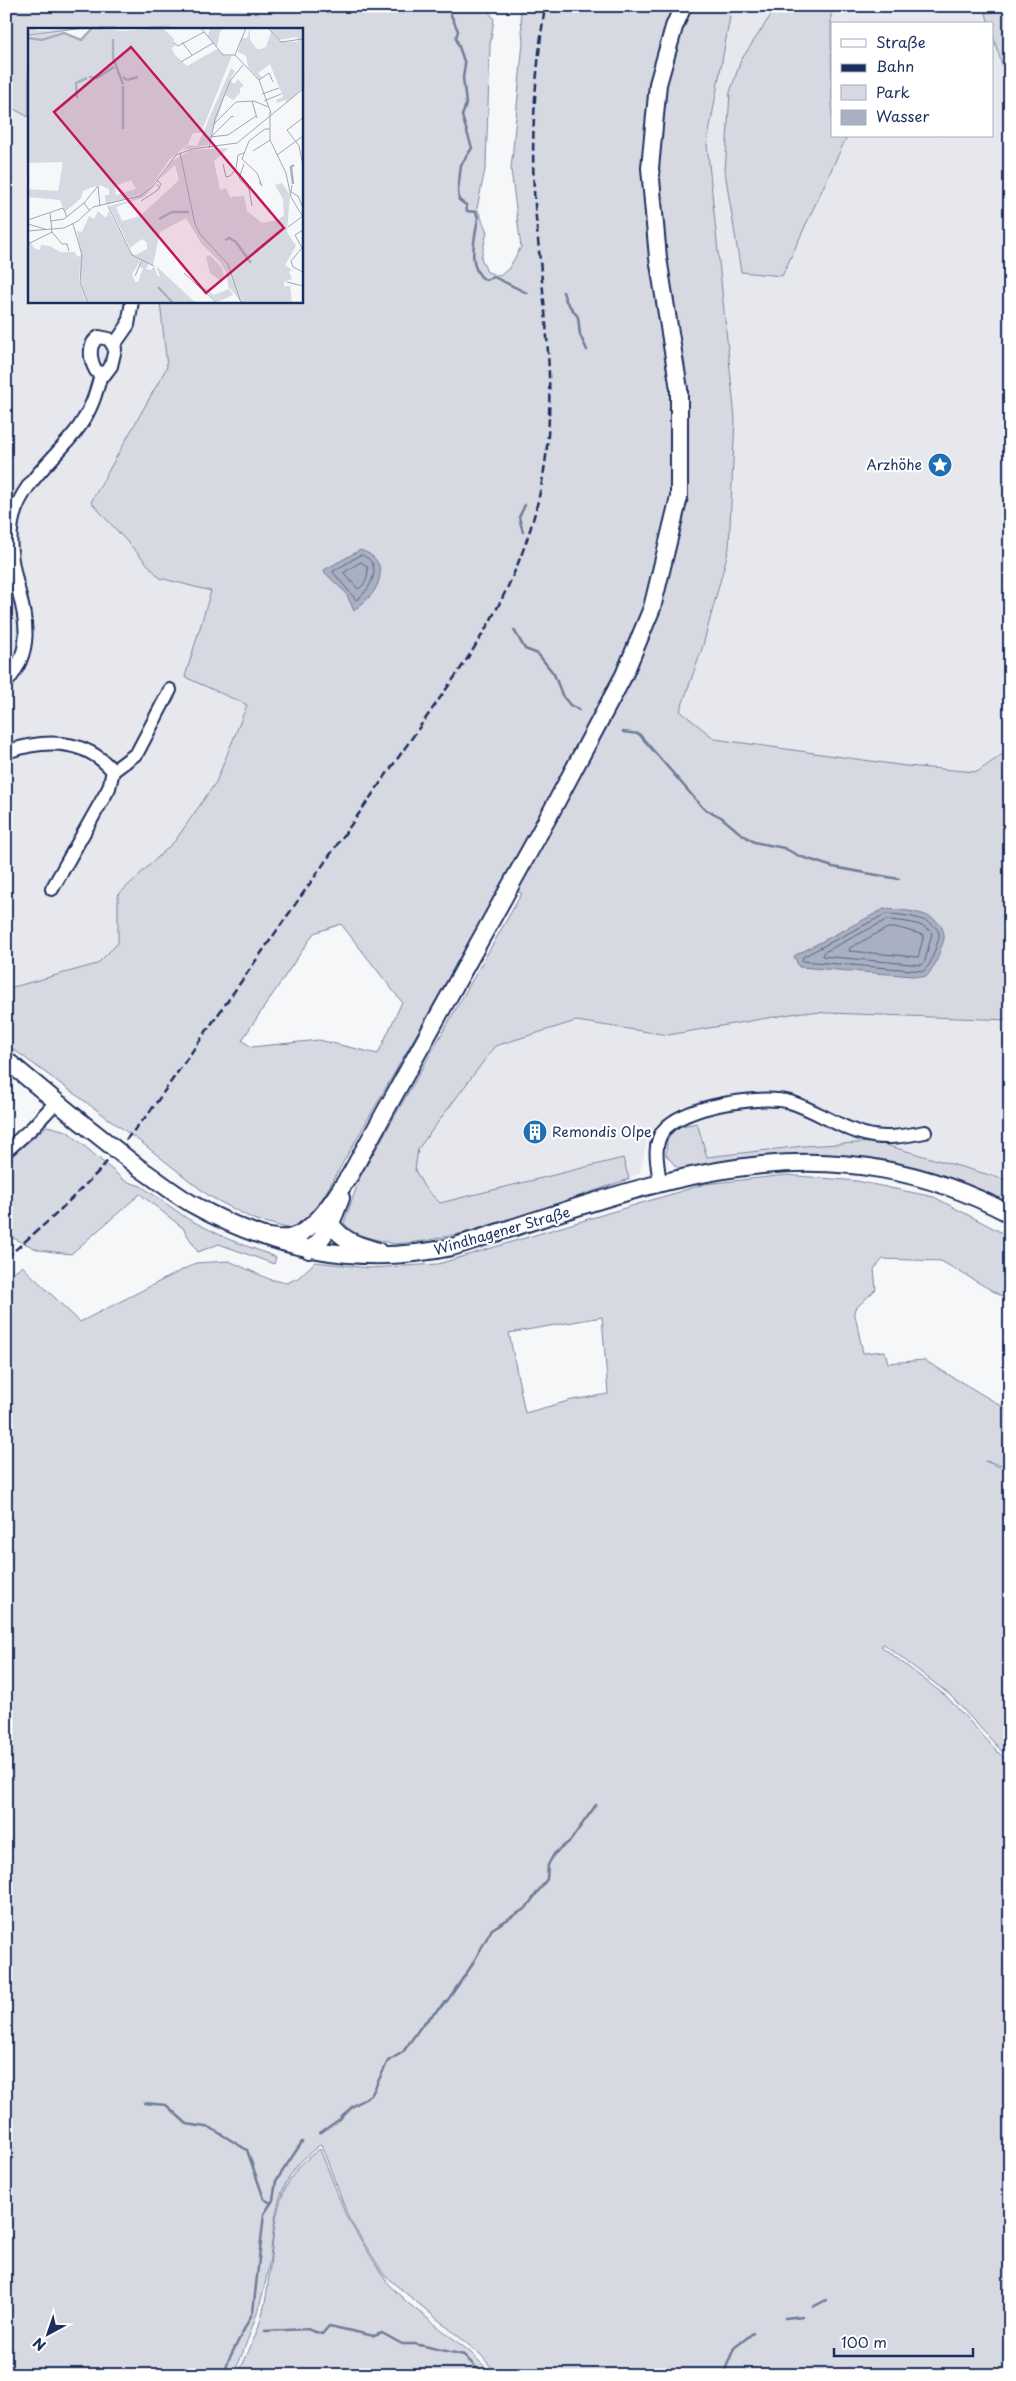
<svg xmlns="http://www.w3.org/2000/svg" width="1016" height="2381" viewBox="0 0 1016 2381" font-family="'Playpen Sans',sans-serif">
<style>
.built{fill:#e6e8ee;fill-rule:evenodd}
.green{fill:#d6d9e2;stroke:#7884a0;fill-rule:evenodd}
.water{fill:#a9b0c1;stroke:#707c99}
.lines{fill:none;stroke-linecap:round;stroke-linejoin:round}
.shore{stroke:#546386;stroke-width:1}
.stream{stroke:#707c99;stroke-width:2.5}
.minor-casing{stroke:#1b2f5e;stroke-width:16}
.major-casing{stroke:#1b2f5e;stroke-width:20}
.minor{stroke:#fff;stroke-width:12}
.major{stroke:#fff;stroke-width:16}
.rail{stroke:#1b2f5e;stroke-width:2.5;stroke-dasharray:8 4;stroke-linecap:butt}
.major-bridge-casing{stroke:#1b2f5e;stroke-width:20;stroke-linecap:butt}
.major-bridge{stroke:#fff;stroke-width:16}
.labels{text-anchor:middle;stroke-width:4.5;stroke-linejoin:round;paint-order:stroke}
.poi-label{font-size:14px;fill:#1b2f5e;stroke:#fff;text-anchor:end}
.street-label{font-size:14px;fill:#1b2f5e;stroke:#fff}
.inset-river{fill:none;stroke:#a9b0c1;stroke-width:2.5}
.inset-road{fill:none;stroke:#9ea7bb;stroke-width:1}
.view{fill:#c2185b;fill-opacity:0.15;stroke:#c2185b;stroke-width:2.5}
.inset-edge{fill:none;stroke:#1b2f5e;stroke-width:2.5}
</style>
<rect width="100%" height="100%" fill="#f6f7f9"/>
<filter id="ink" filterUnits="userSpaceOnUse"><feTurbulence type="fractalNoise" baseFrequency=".02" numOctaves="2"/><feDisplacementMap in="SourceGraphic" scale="10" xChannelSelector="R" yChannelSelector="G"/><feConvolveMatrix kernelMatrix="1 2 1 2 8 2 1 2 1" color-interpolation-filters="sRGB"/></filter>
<g filter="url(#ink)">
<path class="built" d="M734,6H1010V749L977,772L906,766L715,739L680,711L702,649L729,548L735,418L707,144L731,11ZM832,24H992V136H832Z
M6,105L29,117V301H160L167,367L91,502L160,578L212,591L186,677L247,705L216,782L175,841L118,895V943L97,964L6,989Z
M803,1012L1010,1020V1181L875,1142L803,1146L706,1157L697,1123L685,1105L666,1116L648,1136L640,1173L629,1179L622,1158L440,1203L424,1187L415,1170L418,1149L495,1046L576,1021L668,1035Z"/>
<path class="green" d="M6,6H485L494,19L490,45L486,165L477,208L487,232L481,258L487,272L500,276L509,268L521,247L511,170L523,42L520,6H734L731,11L707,144L735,418L729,548L702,649L680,711L715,739L906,766L977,772L1010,749V1020L803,1012L668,1035L576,1021L495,1046L418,1149L415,1170L424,1187L440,1203L623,1158L629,1179L486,1228L425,1241L394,1244L354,1234L344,1223L360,1177L522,893L501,887L321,1201L303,1225L294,1230L253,1219L209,1196L142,1143L6,1044V989L97,964L118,943V895L175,841L216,782L247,705L185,677L211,591L160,578L91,502L167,367L160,301H301V29H29V117L6,105ZM341,924L402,1002L378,1054L319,1040L251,1047L242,1040L314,933Z
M984,6H1010V90L992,33V24H989Z
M775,9L831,12L832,136H847L782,276L741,272L725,172L730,92L741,60Z
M697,1123L707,1157L803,1146L875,1142L1010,1181V1208L813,1157H772L678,1169L666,1155L667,1141L676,1127Z
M47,1126L67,1131L125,1181L141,1186L188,1219L228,1239L276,1257L274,1264L219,1244L198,1252L183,1228L140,1194L71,1254L39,1250L13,1238L6,1243V1161Z
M786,1175L857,1181L934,1197L1010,1237V1301L941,1261L883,1259L874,1269L876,1289L854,1310L863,1353L885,1351L888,1363L924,1360L1010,1411V1467L985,1461L1010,1471V1760L950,1695L884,1644L881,1646L947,1697L1010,1765V2375H498L481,2355L385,2276L349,2219L321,2144C267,2183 278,2223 266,2280C259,2312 246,2344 234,2375H6V1277L22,1266L80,1322L196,1263L229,1261L269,1279L287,1283L298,1278L315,1262L369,1268L438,1264L705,1184ZM602,1317L608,1394L572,1400L525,1413L509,1333Z
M320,2149L347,2218L388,2284L409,2304L469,2351L493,2375H238C247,2354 258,2333 263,2311C278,2253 262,2186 320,2149Z"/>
<path class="water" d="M360,550C380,556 386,572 374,591C370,598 360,605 354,611L346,593L325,573L324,570Z
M884,909C902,910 942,911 944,935C945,939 942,945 940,950C937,961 934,968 926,977L799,967L794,956Z"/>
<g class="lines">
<path class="shore" d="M361,555C385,562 371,591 356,600L333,572Z
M361,562L367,566C369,575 366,585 358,589L344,573Z
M886,914C899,914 937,918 939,934C940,939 936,945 935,950C932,958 931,964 924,971L802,961L803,957Z
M887,920C901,921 923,922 932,933L925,961L922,965L822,956L823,953Z
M888,928H899L924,935L918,957L849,951L850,948Z"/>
<path class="stream" d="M458,6L451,10V15L458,31L456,38L465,64L463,78L466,104L462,116L472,148L461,165L458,191L459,200L466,205L467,211L476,212L478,218C475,238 466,267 485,280L494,277L527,293
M563,292L566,301L578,317L580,335L587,350
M523,532L519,517L525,505
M514,630L525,649L538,654L554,674L562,695L570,705L579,710
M623,732L639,734L703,808L721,817L740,833L754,842L784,848L799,856L833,867L899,879
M144,2103L166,2105L187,2124L211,2128L247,2150L264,2199L271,2203
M320,2133L340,2119L352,2107L372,2094L388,2061L403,2052L422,2025L447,2001L470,1968L492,1929L526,1908L547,1879L548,1865L554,1854L570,1841L596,1805
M813,2307L826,2300
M785,2318L803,2316
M265,2331L307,2329L322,2334L329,2326L374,2336L382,2333L402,2344H415L464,2355L483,2375
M224,2375L229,2359L253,2312L264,2214L273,2200L276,2181L302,2142
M723,2375L734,2348L753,2333"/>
<defs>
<path id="minor" d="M99,337L109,339L115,349L111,366L105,374L96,371C90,360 87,344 99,337Z
M114,345L128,325L132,301
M6,683C52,630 1,583 12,523C19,483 57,458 79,427C91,410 96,394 101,374
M6,752C44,739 85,738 113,771L109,788L52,889
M113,771L137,753L170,690
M6,1151L33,1127L57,1101
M660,1183C658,1166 652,1146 663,1131C682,1106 761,1094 790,1102C816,1110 838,1127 864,1134C884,1140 905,1136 925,1132"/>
<path id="major" d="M6,1060L81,1122
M138,1167C156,1179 173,1193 192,1204C274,1250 360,1267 452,1247C646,1187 813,1110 1010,1214
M331,1224C344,1242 358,1245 378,1251
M265,1236C274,1238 283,1240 292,1237C319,1228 335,1196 350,1175L550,814L624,675L652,608L679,497V389L658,258L650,168L658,84L674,27L683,6
M309,1250C327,1238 334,1217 341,1198"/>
</defs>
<use href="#minor" class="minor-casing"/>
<use href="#major" class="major-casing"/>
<use href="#minor" class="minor"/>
<use href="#major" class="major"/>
<path class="rail" d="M6,1258L54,1216L98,1172L149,1113L461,668C500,610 529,551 542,482C560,387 540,287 534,191C531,129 536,68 545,6"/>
<defs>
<path id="major-bridge" d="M81,1122L138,1167"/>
</defs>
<use href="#major-bridge" class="major-bridge-casing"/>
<use href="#major-bridge" class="major-bridge"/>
</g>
</g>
<defs>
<symbol id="sight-disc" viewBox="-11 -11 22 22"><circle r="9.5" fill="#1f6fb2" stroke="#fff"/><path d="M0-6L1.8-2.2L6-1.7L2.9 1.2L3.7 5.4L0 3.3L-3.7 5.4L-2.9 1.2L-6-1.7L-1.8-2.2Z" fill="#fff"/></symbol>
<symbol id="building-disc" viewBox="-11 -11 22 22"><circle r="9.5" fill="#1f6fb2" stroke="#fff"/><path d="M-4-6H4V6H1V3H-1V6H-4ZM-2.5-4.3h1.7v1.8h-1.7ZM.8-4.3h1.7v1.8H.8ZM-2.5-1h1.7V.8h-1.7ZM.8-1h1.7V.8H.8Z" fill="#fff"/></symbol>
</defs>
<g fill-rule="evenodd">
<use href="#sight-disc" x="926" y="451" width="28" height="28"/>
<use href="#building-disc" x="521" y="1118" width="28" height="28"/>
</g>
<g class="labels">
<g class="poi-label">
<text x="922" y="470">Arzhöhe</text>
<text x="552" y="1137" text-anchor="start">Remondis Olpe</text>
</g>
<g class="street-label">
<text transform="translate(502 1231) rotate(-16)" y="5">Windhagener Straße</text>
</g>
</g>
<g transform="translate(28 28)">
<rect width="275" height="275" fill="#f6f7f9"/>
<path d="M1,0L11,3L56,0L36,3L51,11L63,0L95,3L135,0L147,12L144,14L148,17L144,20L146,26L159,38L189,21L197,28L204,27L173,105H165L160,116L141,132L126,155L115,165L78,177L77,167H81V161L72,157L62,160L55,163L53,170L37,184L32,172L0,169V161L30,163L35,134L0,135ZM103,152L108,161L88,167L87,158ZM182,0H196L192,4L189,19L180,8ZM222,0V12L229,21H233L238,19L243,4L251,13L270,14L269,9L251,12L241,0H275V60L259,75L257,72L249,75L248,72L255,69L242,36L230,45L234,50L231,51L220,39L218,28L210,24L214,10H219ZM203,40L207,43L202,52L206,56L210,51L216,58L212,60V65L205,72L197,67L180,117L154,122L160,117L169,118ZM201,120L186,133L192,162L198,160L202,169L216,168L219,183L234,195L250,192L256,187L255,171L247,157L254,155L262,167L259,204L268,218L257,237L264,242L261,244L264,251L256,254V258H262L264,275H214L200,258L199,246L192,234L173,215L158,190L132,204L125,237L106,228L119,221V215L114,211L102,220L81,178L100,173L131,155V159L127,157L116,169L88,179L94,193L112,188L151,152L147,137L132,151L144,133L163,122ZM70,183L78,190L81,183L102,224L113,232L104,246L107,254H110L115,240L111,239L114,232L121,235L118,241L123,242L126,238L129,247L132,249L128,238L168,275H60L53,258L52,238L51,255L59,275H0V211L7,221L12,222L13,217L22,218L32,224H47L49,229L53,227L49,203L54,204L61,188L66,191ZM182,227L194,240L196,249L191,252L182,245L178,229ZM172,257L186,267L201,261L205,267L189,274Z" fill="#d6d9e2" fill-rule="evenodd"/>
<path class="inset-river" d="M0,10L14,12L36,5L53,12L64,0M85,11V30L95,56M61,49L69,50L86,39M95,49L99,52L110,49M95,58V101M49,70L48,55L59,50M265,156L263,139L266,137M131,191L144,184H161M197,212L201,210L208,214L223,235M130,259L145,275"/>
<path class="inset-road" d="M173,0L195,27H207M240,0L253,14L275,11M0,7L57,0M145,14L150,18L176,4M154,14L164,27M207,27L231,52L243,85M207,27L218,0M153,34L185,15M231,52L241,45L245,54M234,66L251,60M224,73L229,90M236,73L253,66M242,84V112L258,145L263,169L275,189M275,90L259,102L271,118L275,137M186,96L208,74L226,73L240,79M182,109L200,107L228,88M183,109L204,88L206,89M181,120L187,91L202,53L215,37M225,123L242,112M152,125L167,196L172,206L200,236L213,275M249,127L275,108M195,136L198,149L202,148L208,141L210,127L216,125M216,136L211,150L221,161L224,178M231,154L234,158L229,145L214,131L221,113L237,101H242M264,157L263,164L270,168L275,180M113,173L130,162L133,156L129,152M56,175L70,158L72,178M80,178L104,227L126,238M22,185L24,204L34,216H39L41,223M0,192L35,180L39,189M23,193L36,191L56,175L61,182M0,196L17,201M45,196L54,227L52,255L60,275M260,199L275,188M275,202L267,207L274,220L263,233L265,239L275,244M0,203L36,200L50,193L65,179L112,168L125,158L148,127L164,121L209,115L275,61M0,216L24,204M156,245L189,275M107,248L114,232M259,254L275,258"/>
<path class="view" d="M103,19L256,200L178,265L26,84Z"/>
<rect width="275" height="275" class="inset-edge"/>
</g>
<rect width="1016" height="2381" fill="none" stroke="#fff" stroke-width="25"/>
<rect x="12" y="12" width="991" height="2356" fill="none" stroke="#1b2f5e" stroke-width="2" filter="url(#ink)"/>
<rect x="831" y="22" width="162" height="115" fill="#ffffff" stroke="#a4acbf"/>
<rect x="841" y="39" width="25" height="8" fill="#ffffff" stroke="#a4acbf"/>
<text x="876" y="48" font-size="15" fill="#1b2f5e">Straße</text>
<rect x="841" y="64" width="25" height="8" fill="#1b2f5e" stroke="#a4acbf"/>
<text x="876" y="72" font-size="15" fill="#1b2f5e">Bahn</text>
<rect x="841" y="85" width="25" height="15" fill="#d6d9e2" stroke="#a4acbf"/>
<text x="876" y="98" font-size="15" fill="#1b2f5e">Park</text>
<rect x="841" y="110" width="25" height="15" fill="#a9b0c1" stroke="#a4acbf"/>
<text x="876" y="122" font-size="15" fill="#1b2f5e">Wasser</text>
<g transform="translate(48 2334) rotate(220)" stroke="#ffffff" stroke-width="4" paint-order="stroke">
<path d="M0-4L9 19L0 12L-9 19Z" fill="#1b2f5e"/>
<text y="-8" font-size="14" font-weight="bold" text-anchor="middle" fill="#1b2f5e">N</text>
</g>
<path d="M834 2348v8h139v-8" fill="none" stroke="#1b2f5e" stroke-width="2.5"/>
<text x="841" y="2348" font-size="15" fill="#1b2f5e" stroke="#ffffff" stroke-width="4" paint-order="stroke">100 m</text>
</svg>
